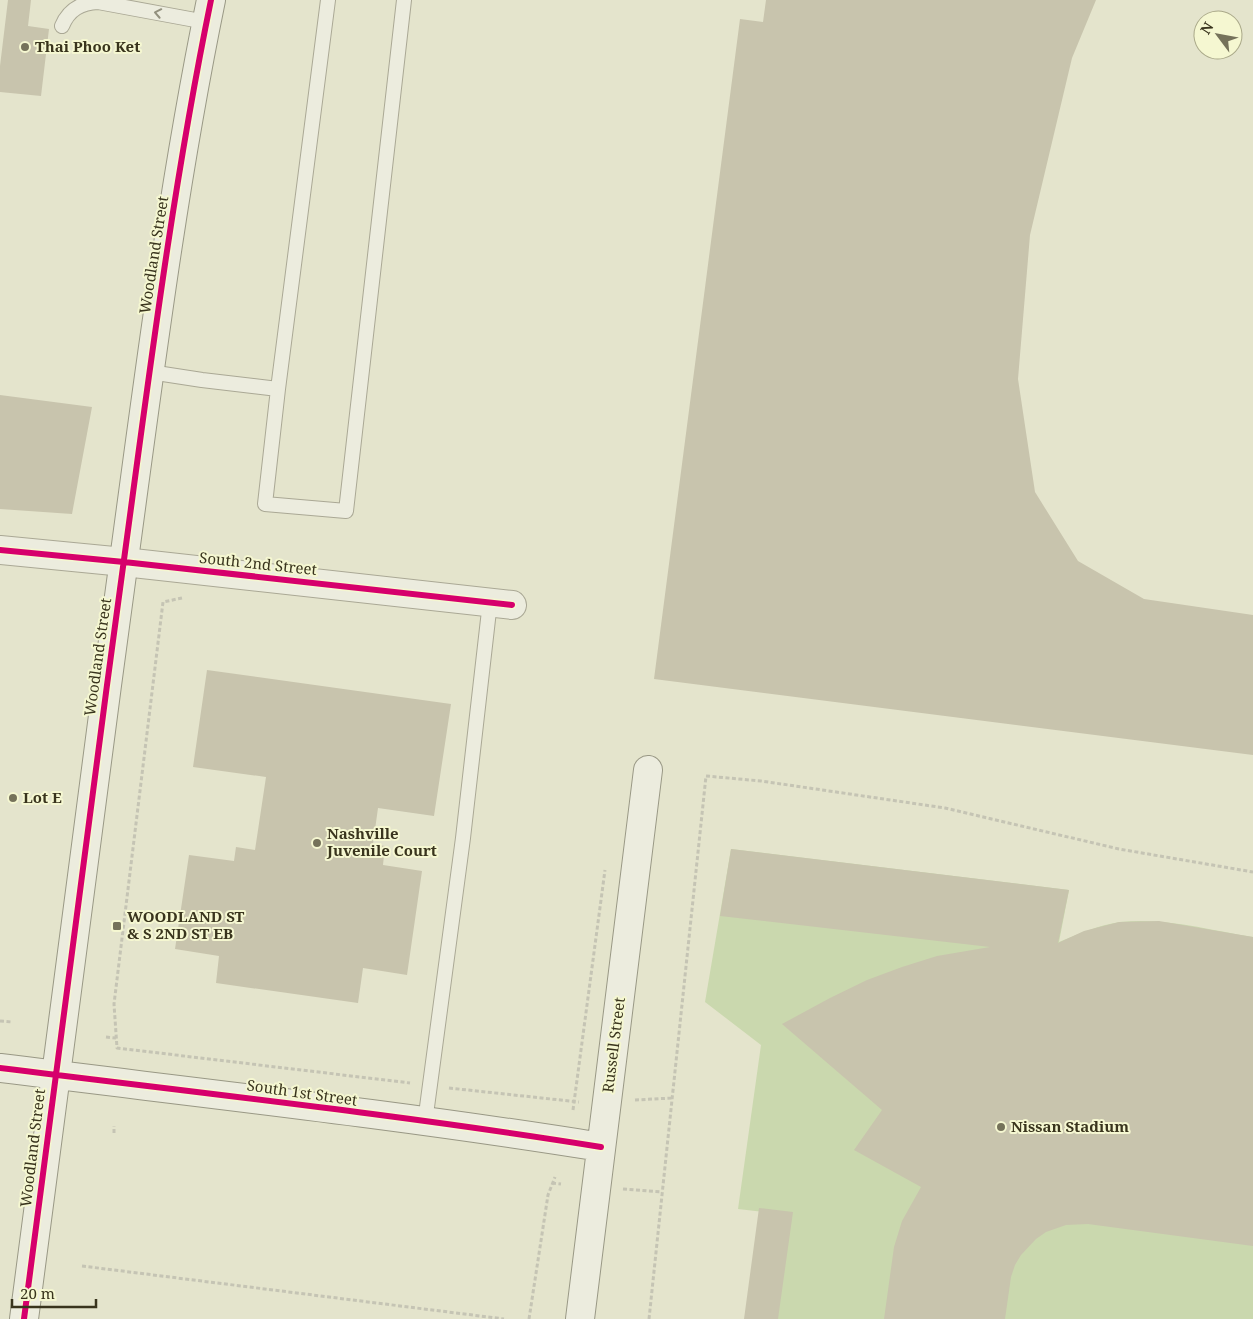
<svg xmlns="http://www.w3.org/2000/svg" width="1253" height="1319" viewBox="0 0 1253 1319" font-family="'Noto Serif',serif">
<style>
.green{fill:#cad8ae}
.building{fill:#c8c4ad}
.lines{fill:none;stroke-linecap:round;stroke-linejoin:round}
.lane-casing{stroke:#aaa895;stroke-width:16}
.street-casing{stroke:#aaa895;stroke-width:30}
.secondary-casing{stroke:#999885;stroke-width:30}
.path{stroke:#c5c4b4;stroke-width:3;stroke-dasharray:4 2.5;stroke-linecap:butt}
.lane{stroke:#ececde;stroke-width:14}
.street{stroke:#ececde;stroke-width:28}
.secondary{stroke:#ececde;stroke-width:28}
.cycleway-casing{stroke:#f5f7d1;stroke-width:9}
.cycleway{stroke:#d6006c;stroke-width:6}
.oneway{stroke:#92907e}
.poi-dot{fill:#75725a;stroke:#f5f7d1;stroke-width:2}
.labels{text-anchor:middle;stroke-width:4;stroke-linejoin:round;paint-order:stroke}
.poi-label{font-size:15px;font-weight:bold;fill:#39341d;stroke:#f5f7d1;text-anchor:start}
.street-label{font-size:15px;fill:#39341d;stroke:#f5f7d1}
</style>
<rect width="100%" height="100%" fill="#e4e4cc"/>
<path class="green" d="M731,849L1069,890L1059,942C1078,934 1099,925 1120,922C1165,917 1209,930 1253,937V1319H752L765,1212L738,1209L761,1045L705,1002Z"/>
<path class="building" d="M8,0H31L28,26L49,29L41,96L0,92V66Z
M766,0H1096L1072,58L1030,235L1018,379L1035,492L1078,561L1144,599L1253,615V755L654,679L740,19L763,22Z
M0,395L92,407L72,514L0,509Z
M207,670L451,704L434,816L378,808L373,844L385,846L383,865L422,871L407,975L363,968L358,1003L216,983L219,956L175,949L189,855L234,861L236,847L255,850L266,777L193,767Z
M731,849L1069,890L1058,943L1084,931L1119,922L1159,921L1253,937V1246L1088,1224L1066,1225L1046,1232L1036,1239L1021,1255L1015,1265L1011,1277L1005,1319H884L894,1247L902,1221L921,1187L854,1150L882,1110L782,1024L830,998L867,980L902,967L937,956L990,947L720,916Z
M759,1208L793,1212L778,1319H744Z"/>
<g class="lines">
<defs>
<path id="lane" d="M328,0L278,389L265,504L346,511L404,0
M62,26C69,9 81,3 98,2L206,22
M150,372L202,380L278,389
M425,1122L463,838L490,602"/>
<path id="street" d="M0,550L124,562L512,605"/>
<path id="secondary" d="M0,1068C200,1093 402,1115 601,1147
M24,1319C55,1075 87,832 120,589C147,392 171,195 211,0
M580,1319L648,770"/>
</defs>
<use href="#lane" class="lane-casing"/>
<use href="#street" class="street-casing"/>
<use href="#secondary" class="secondary-casing"/>
<path class="path" d="M182,598L163,602L114,1004L117,1048L410,1083
M0,1021L12,1022
M106,1037L116,1038
M449,1088L579,1102
M635,1100L672,1098
M573,1110L605,870
M114,1133V1126
M552,1183L561,1184
M623,1189L662,1192
M82,1266L504,1319
M529,1319L548,1195L555,1177
M649,1319L706,776L761,781L945,808L1119,849L1253,872"/>
<use href="#lane" class="lane"/>
<use href="#street" class="street"/>
<use href="#secondary" class="secondary"/>
<defs>
<path id="cycleway" d="M0,550L124,562L512,605
M0,1068C200,1093 402,1115 601,1147
M24,1319C55,1075 87,832 120,589C147,392 171,195 211,0"/>
</defs>
<use href="#cycleway" class="cycleway-casing"/>
<use href="#cycleway" class="cycleway"/>
</g>
<defs><path id="oneway-chevron" d="M-2-3.5L2.5 0L-2 3.5" fill="none" stroke-width="1.6" stroke-linecap="round" stroke-linejoin="round" transform="scale(1.25)"/></defs>
<use class="oneway" href="#oneway-chevron" transform="translate(158 13) rotate(-169)"/>
<g class="poi-dot">
<circle cx="25" cy="47" r="5"/>
<circle cx="13" cy="798" r="5"/>
<circle cx="317" cy="843" r="5"/>
<rect x="112" y="921" width="10" height="10" rx="2.5"/>
<circle cx="1001" cy="1127" r="5"/>
</g>
<g class="labels">
<g class="poi-label">
<text x="35" y="52">Thai Phoo Ket</text>
<text x="23" y="803">Lot E</text>
<text x="327" y="839">Nashville<tspan x="327" dy="17">Juvenile Court</tspan></text>
<text x="127" y="922">WOODLAND ST<tspan x="127" dy="17">&amp; S 2ND ST EB</tspan></text>
<text x="1011" y="1132">Nissan Stadium</text>
</g>
<g class="street-label">
<text transform="translate(154 255) rotate(-81)" y="5">Woodland Street</text>
<text transform="translate(258 564) rotate(6)" y="5">South 2nd Street</text>
<text transform="translate(98 657) rotate(-82)" y="5">Woodland Street</text>
<text transform="translate(614 1045) rotate(-83)" y="5">Russell Street</text>
<text transform="translate(302 1093) rotate(8)" y="5">South 1st Street</text>
<text transform="translate(33 1148) rotate(-83)" y="5">Woodland Street</text>
</g>
</g>
<g transform="translate(1218 35) rotate(302)"><circle r="24" fill="#f5f7d1" stroke="#aaa989"/>
<path d="M0-4L9 19L0 12L-9 19Z" fill="#75725a"/>
<text y="-8" font-size="14" font-weight="bold" text-anchor="middle" fill="#39341d">N</text>
</g>
<path d="M12 1299v8h84v-8" fill="none" stroke="#39341d" stroke-width="2.5"/>
<text x="20" y="1299" font-size="15" fill="#39341d" stroke="#f5f7d1" stroke-width="4" paint-order="stroke">20 m</text>
</svg>
